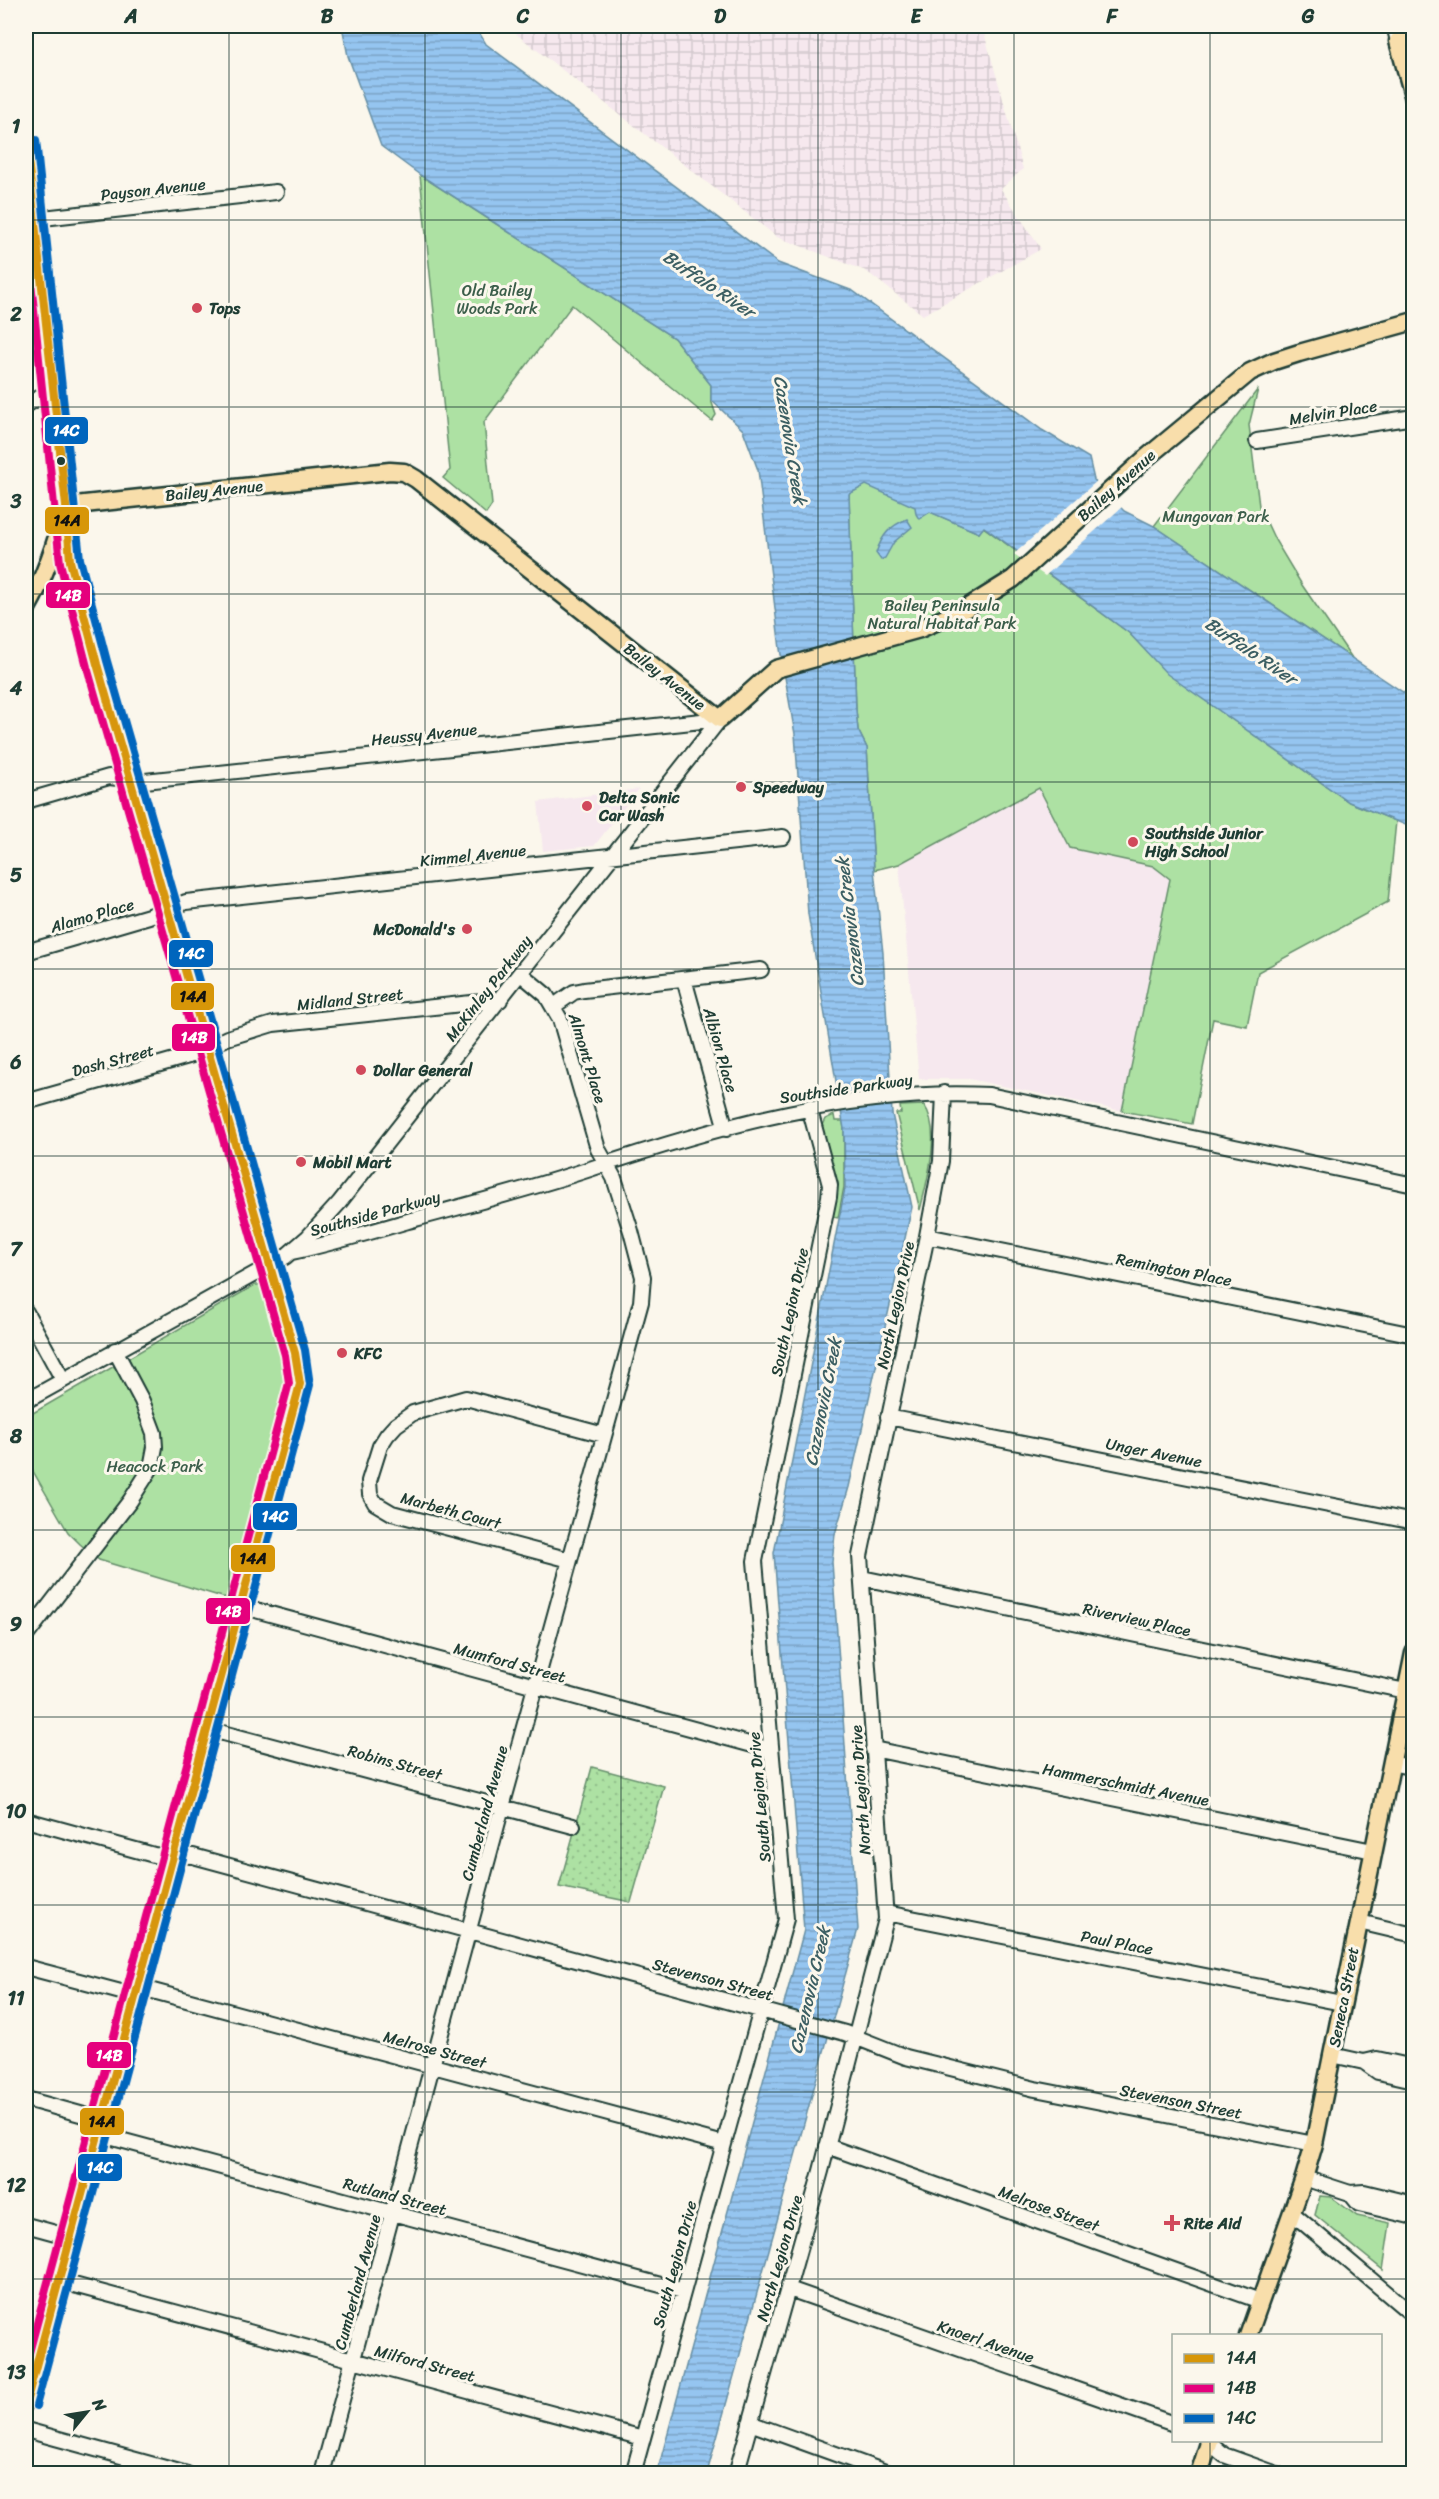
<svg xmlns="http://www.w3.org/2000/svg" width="1439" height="2499" viewBox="0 0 1439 2499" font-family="Sriracha,sans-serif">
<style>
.built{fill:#f6e8ee}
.industrial{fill:url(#industrial-grid)}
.grass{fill:url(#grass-dots);stroke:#668f6c;stroke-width:1.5}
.park{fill:#ade1a3;stroke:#668f6c;stroke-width:1.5}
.water{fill:url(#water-rules);stroke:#668fa5;stroke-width:1.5}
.pier{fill:#fbf7ec}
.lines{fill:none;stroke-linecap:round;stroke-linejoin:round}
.minor-casing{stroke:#1f3d34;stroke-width:18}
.major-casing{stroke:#1f3d34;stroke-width:21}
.minor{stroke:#fbf7ec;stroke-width:14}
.major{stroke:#f8deab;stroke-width:16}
.bus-1-casing{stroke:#fbf7ec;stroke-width:12}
.bus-2-casing{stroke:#fbf7ec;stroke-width:12}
.bus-3-casing{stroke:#fbf7ec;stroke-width:12}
.bus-1{stroke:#d79608;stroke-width:8}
.bus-2{stroke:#e5007d;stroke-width:8}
.bus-3{stroke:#0065bd;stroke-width:8}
.grid{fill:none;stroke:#1f3d34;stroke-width:1.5;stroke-opacity:0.55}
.poi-dot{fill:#d1495b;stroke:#fbf7ec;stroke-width:2}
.bus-dot{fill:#1f3d34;stroke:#fbf7ec;stroke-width:2}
.labels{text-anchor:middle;stroke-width:6;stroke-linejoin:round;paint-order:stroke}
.street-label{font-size:16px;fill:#1f3d34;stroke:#fbf7ec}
.park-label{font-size:16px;fill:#3b5e4a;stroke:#fbf7ec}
.poi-label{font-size:16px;font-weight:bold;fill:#1f3d34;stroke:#fbf7ec;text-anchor:start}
.water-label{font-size:18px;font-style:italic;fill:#3c5f63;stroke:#fbf7ec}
.line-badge{stroke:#fbf7ec;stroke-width:2}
.badge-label{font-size:16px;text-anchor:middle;font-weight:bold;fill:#fff}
.pale-badge-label{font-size:16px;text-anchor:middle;font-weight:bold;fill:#111}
.neatline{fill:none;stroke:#1f3d34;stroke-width:2}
.grid-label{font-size:20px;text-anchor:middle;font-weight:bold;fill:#1f3d34}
</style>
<defs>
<pattern id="industrial-grid" width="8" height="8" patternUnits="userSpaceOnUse" patternTransform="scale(1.5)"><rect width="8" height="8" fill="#f6e8ee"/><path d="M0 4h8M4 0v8" fill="none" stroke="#d2c8cd"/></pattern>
<pattern id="grass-dots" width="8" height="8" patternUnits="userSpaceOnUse" patternTransform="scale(1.5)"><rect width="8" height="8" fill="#ade1a3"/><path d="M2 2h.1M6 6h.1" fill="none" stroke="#94c28d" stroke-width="1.8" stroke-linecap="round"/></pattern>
<pattern id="water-rules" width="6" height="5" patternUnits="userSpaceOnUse" patternTransform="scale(1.5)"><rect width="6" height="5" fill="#95c5f0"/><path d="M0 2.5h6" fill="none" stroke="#79a1c3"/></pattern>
</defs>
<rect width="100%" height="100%" fill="#fbf7ec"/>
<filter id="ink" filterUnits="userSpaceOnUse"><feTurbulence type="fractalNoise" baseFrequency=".0167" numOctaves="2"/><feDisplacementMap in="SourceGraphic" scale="12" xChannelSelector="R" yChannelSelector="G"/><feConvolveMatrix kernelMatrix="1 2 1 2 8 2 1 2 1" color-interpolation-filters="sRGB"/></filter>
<g filter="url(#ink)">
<path class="built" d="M1129,633L1168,674L1349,802L1396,821L1388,902L1142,1014L1122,1111L969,1079H919L899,864L874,870L872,801L858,730Z
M639,789L594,846L543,851L538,802Z"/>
<path class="industrial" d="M506,26H982L1023,169L1001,189L1041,249L923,315L866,271L777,237Z"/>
<path class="grass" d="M592,1767L664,1786L631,1902L559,1887Z"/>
<path class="park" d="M420,175L674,338L711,385V400L716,415L712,421L572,305L484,422L492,505L486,514L443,478L450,470Z
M1258,389L1249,425L1259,506L1275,540L1302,585L1352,658L1154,526Z
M866,484L979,533L983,527L1129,633L1168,674L1349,802L1396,821L1388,902L1258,972L1247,1026L1213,1019L1192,1124L1122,1111L1170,879L1153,866L1070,848L1039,788L899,864L874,870L867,748L858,730L856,710L849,494Z
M924,1105C942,1130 927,1182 920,1210L896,1113H901L900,1106Z
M834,1115L835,1121H843L844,1129V1187L838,1218L832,1217L837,1187L822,1125L825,1119Z
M255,1285H262L268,1292L288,1383L229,1599L99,1560L80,1544L68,1532L26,1459V1417Z
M1320,2196L1331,2197L1357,2216L1390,2223L1383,2270L1315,2215Z"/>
<path class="water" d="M342,26H475L486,44L778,263L853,291L1042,430L1089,458L1094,480L1124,511L1154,526L1413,699V828L1349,802L1167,674L1129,633L984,527L979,533L930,512L919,519L916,514L915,507L866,485L849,494L856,710L858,730L867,748L874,870L883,953L892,1114L912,1207L849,1487L835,1534L832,1562L858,1929L707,2473H657L804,1930L774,1553L845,1188L844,1129L808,914L795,734L780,649L758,470L743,430L711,400V385L674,338L420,175L381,146L348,56Z
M907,519L912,527L894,542L885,558L881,560L876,553C882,535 890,526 907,519Z"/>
<path class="pier" d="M1098,480L1123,506L1045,576L1014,554Z"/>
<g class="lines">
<defs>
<path id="minor" d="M1394,26L1398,41
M26,141L66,506L70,561L97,664L295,1353L300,1384L26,2403
M34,219L276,192
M26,304L42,295
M26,405L53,390
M1257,441L1414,417
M26,801L109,777L145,781L720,719
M26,952L149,916L186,902L783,837
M684,979L726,1129
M554,1006L574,992L584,990L761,970
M26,1102L192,1055L227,1038L273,1024L500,1000
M927,1236L1414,1335
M292,1252C334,1243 374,1231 415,1219C474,1203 533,1188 590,1169C718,1126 853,1088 989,1095L1414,1185
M26,1312L63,1380
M26,1401L285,1257L308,1237L339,1203L720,719
M888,1417L1414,1522
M570,1560L392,1513L375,1503L370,1494L369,1481L380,1446L387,1435L396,1425L413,1413L466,1398L604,1435
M862,1578L1406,1691
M241,1606L771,1750
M26,1636L130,1501L151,1468L155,1447L154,1433L142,1401L115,1350
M208,1729L573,1826
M873,1749L1373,1851
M1391,1763L1414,1768
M26,1820L154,1855L193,1856L845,2033L906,2057L1035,2089L1314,2144
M886,1913L1342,2003
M1359,1922L1414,1935
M26,1967L136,1996
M138,1987L724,2144
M1332,2055L1364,2062L1378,2072L1414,2080
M1364,2062L1377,2059L1414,2067
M26,2099L102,2120
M98,2134L683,2291
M827,2146L1260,2301
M1304,2178L1350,2193L1364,2192L1414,2204
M1350,2193L1359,2204L1414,2217
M1292,2213L1414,2316
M26,2225L70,2237
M59,2281L643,2438
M789,2289L1174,2424
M750,2423L891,2474
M26,2430L187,2474
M1207,2440L1224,2455L1277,2474
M322,2474L502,1807L641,1302L643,1277L631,1231L614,1178L598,1149L560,1019L546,995L521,974
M633,2474L786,1919L755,1561L829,1197L830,1185L809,1107
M736,2474L821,2171L886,1919L860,1556L927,1236L941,1161L944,1093"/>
<path id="major" d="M1414,37L1398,41L1414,99
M26,610C45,577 56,543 66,506L390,471L404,472L416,479L720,719L776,669L920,629L965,609L1013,579L1146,458L1250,372L1274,361L1299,353L1414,321
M1248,2336L1304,2178L1314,2144L1414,1653
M1199,2474L1210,2440"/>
</defs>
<use href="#minor" class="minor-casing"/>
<use href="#major" class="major-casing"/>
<use href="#minor" class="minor"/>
<use href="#major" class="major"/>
<defs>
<path id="bus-1" d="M26,141L66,506L70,561L97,664L295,1353L300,1384L26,2403"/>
<path id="bus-2" d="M26,233L60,563L87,667L285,1355L289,1383L26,2364"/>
<path id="bus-3" d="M36,2406L310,1385L305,1350L107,661L80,559L36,140"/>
</defs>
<use href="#bus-1" class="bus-1-casing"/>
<use href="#bus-2" class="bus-2-casing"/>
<use href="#bus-3" class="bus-3-casing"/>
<use href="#bus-1" class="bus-1"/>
<use href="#bus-2" class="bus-2"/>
<use href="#bus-3" class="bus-3"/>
</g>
</g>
<path class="grid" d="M229,26V2474M425,26V2474M621,26V2474M818,26V2474M1014,26V2474M1210,26V2336M26,220H1414M26,407H1414M26,594H1414M26,782H1414M26,969H1414M26,1156H1414M26,1343H1414M26,1530H1414M26,1717H1414M26,1905H1414M26,2092H1414M26,2279H1414M1210,2440V2474"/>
<g class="poi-dot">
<circle cx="197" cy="308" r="6"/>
<circle cx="741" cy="787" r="6"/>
<circle cx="587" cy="806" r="6"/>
<circle cx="1133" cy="842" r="6"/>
<circle cx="467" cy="929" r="6"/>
<circle cx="361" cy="1070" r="6"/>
<circle cx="301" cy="1162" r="6"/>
<circle cx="342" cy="1353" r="6"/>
<path d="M1169 2214h6v6h6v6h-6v6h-6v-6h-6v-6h6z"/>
</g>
<circle class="bus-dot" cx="61" cy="461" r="5"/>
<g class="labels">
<g class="street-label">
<text transform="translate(153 189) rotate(-6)" y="6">Payson Avenue</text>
<text transform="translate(1333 412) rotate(-9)" y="6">Melvin Place</text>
<text transform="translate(1116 485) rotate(-42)" y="6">Bailey Avenue</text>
<text transform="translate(214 490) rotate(-6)" y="6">Bailey Avenue</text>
<text transform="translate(665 676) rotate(38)" y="6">Bailey Avenue</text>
<text transform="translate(424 734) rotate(-6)" y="6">Heussy Avenue</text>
<text transform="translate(473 855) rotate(-6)" y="6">Kimmel Avenue</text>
<text transform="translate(92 915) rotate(-16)" y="6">Alamo Place</text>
<text transform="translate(488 988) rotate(-52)" y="6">McKinley Parkway</text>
<text transform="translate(350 999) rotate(-6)" y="6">Midland Street</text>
<text transform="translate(721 1050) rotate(74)" y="6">Albion Place</text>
<text transform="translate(588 1058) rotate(73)" y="6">Almont Place</text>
<text transform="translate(113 1060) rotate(-15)" y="6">Dash Street</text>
<text transform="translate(846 1088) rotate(-8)" y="6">Southside Parkway</text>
<text transform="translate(375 1213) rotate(-15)" y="6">Southside Parkway</text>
<text transform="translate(1174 1269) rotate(11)" y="6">Remington Place</text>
<text transform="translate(895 1305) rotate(-78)" y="6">North Legion Drive</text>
<text transform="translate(789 1312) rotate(-78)" y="6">South Legion Drive</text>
<text transform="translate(1154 1452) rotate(11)" y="6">Unger Avenue</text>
<text transform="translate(451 1510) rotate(15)" y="6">Marbeth Court</text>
<text transform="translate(1137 1619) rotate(12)" y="6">Riverview Place</text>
<text transform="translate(510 1662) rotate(15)" y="6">Mumford Street</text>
<text transform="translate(395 1762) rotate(15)" y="6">Robins Street</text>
<text transform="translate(1126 1784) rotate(11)" y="6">Hammerschmidt Avenue</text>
<text transform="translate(860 1790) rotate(-94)" y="6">North Legion Drive</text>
<text transform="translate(759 1797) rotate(-95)" y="6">South Legion Drive</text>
<text transform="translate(484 1813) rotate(-75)" y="6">Cumberland Avenue</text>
<text transform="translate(1117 1942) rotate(11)" y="6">Paul Place</text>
<text transform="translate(713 1979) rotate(15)" y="6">Stevenson Street</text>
<text transform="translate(1343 1997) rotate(-79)" y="6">Seneca Street</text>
<text transform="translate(435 2049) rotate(15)" y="6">Melrose Street</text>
<text transform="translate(1181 2101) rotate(11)" y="6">Stevenson Street</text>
<text transform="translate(395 2196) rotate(15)" y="6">Rutland Street</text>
<text transform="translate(1049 2208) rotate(20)" y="6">Melrose Street</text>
<text transform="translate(779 2258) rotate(-74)" y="6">North Legion Drive</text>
<text transform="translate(674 2264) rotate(-75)" y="6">South Legion Drive</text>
<text transform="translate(357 2282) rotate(-75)" y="6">Cumberland Avenue</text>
<text transform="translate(986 2341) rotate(19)" y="6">Knoerl Avenue</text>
<text transform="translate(425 2363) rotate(15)" y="6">Milford Street</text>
</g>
<g class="park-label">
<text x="497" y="296">Old Bailey<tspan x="497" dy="18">Woods Park</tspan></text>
<text x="1216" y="522">Mungovan Park</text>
<text x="942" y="611">Bailey Peninsula<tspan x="942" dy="18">Natural Habitat Park</tspan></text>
<text x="155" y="1472">Heacock Park</text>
</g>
<g class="poi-label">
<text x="209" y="314">Tops</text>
<text x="753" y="793">Speedway</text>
<text x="599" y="803">Delta Sonic<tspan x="599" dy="18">Car Wash</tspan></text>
<text x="1145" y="839">Southside Junior<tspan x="1145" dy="18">High School</tspan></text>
<text x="455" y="935" text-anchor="end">McDonald's</text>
<text x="373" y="1076">Dollar General</text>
<text x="313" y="1168">Mobil Mart</text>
<text x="354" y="1359">KFC</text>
<text x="1184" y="2229">Rite Aid</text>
</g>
<g class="water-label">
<text transform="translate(709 284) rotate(34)" y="6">Buffalo River</text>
<text transform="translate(790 440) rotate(81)" y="6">Cazenovia Creek</text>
<text transform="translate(1251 651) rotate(34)" y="6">Buffalo River</text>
<text transform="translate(850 922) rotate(-97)" y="6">Cazenovia Creek</text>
<text transform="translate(823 1402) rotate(-79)" y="6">Cazenovia Creek</text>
<text transform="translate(810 1990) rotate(-77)" y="6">Cazenovia Creek</text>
</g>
</g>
<g class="line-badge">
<rect x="44" y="416" width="45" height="29" rx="6" fill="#0065bd"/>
<rect x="44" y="506" width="46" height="29" rx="6" fill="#d79608"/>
<rect x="45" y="581" width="46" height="28" rx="6" fill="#e5007d"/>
<rect x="168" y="939" width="46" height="29" rx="6" fill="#0065bd"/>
<rect x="170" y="982" width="45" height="29" rx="6" fill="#d79608"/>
<rect x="171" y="1023" width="45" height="29" rx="6" fill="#e5007d"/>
<rect x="252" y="1502" width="46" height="29" rx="6" fill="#0065bd"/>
<rect x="230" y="1544" width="46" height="29" rx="6" fill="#d79608"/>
<rect x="205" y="1597" width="46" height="28" rx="6" fill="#e5007d"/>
<rect x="86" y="2041" width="46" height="28" rx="6" fill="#e5007d"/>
<rect x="79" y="2107" width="46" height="29" rx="6" fill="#d79608"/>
<rect x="77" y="2153" width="46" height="29" rx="6" fill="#0065bd"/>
</g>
<g class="badge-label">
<text x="66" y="436">14C</text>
<text x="68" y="601">14B</text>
<text x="191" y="959">14C</text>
<text x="194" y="1043">14B</text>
<text x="275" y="1522">14C</text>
<text x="228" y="1617">14B</text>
<text x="109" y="2061">14B</text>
<text x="100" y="2173">14C</text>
</g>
<g class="pale-badge-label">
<text x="67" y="526">14A</text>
<text x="193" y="1002">14A</text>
<text x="253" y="1564">14A</text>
<text x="102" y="2127">14A</text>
</g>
<rect width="1439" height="2499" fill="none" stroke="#fbf7ec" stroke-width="66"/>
<rect x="1172" y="2334" width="210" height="108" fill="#fbf7ec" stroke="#a3ada2" stroke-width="1.5"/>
<rect x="1184" y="2354" width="30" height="9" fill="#d79608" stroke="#a3ada2" stroke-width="1.5"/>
<text x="1226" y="2364" font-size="18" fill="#1f3d34">14A</text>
<rect x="1184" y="2384" width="30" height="9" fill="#e5007d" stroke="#a3ada2" stroke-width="1.5"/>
<text x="1226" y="2394" font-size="18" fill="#1f3d34">14B</text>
<rect x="1184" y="2414" width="30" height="9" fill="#0065bd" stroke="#a3ada2" stroke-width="1.5"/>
<text x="1226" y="2424" font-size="18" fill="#1f3d34">14C</text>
<g transform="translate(87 2412) rotate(60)" stroke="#fbf7ec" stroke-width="4.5" paint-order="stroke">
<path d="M0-4.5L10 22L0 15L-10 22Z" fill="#1f3d34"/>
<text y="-9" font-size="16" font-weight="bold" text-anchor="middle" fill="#1f3d34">N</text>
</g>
<rect x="33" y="33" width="1373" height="2433" class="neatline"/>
<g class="grid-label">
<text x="131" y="23">A</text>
<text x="327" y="23">B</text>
<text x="523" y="23">C</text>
<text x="720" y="23">D</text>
<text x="916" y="23">E</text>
<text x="1112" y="23">F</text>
<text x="1308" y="23">G</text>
<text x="16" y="133">1</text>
<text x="16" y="321">2</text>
<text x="16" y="508">3</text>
<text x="16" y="695">4</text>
<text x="16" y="882">5</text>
<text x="16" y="1069">6</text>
<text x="16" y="1256">7</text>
<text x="16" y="1443">8</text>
<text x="16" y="1631">9</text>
<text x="16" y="1818">10</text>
<text x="16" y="2005">11</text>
<text x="16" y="2192">12</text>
<text x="16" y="2379">13</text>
</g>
</svg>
